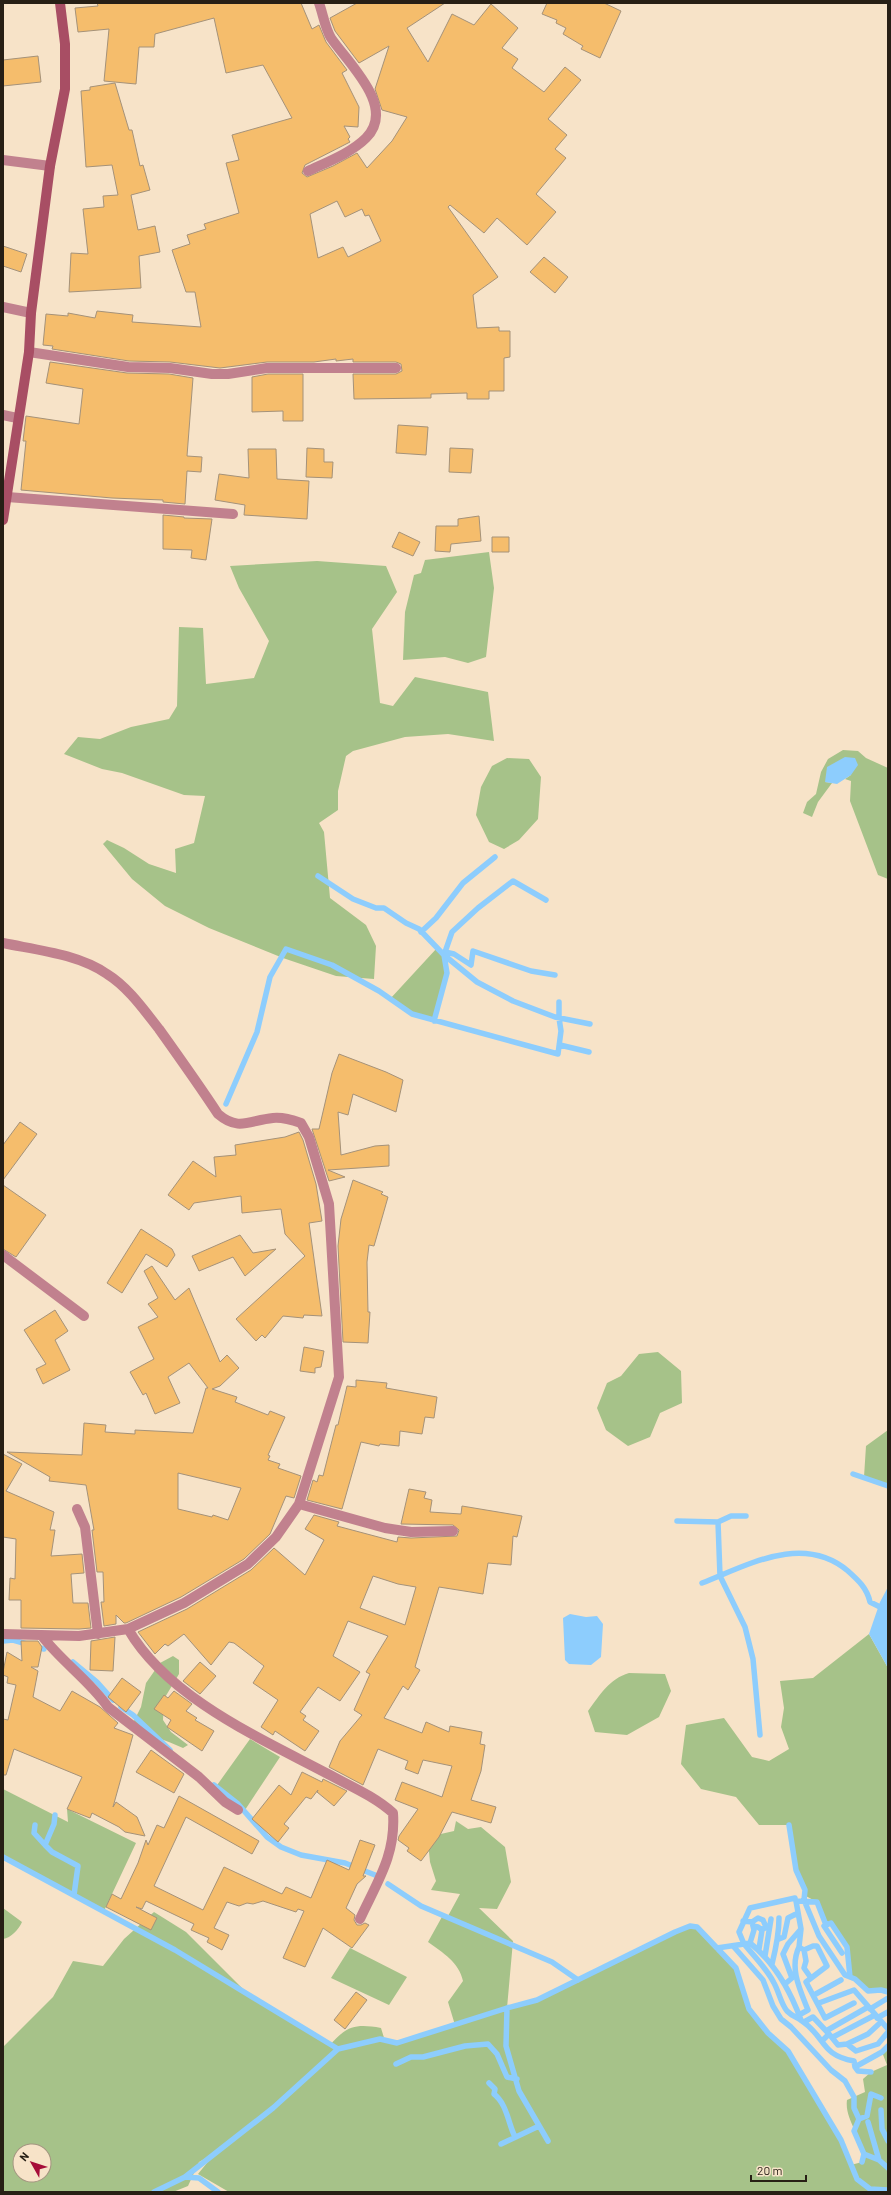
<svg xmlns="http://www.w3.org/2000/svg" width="891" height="2195" viewBox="0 0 891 2195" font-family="Barlow,sans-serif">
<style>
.green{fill:#a6c289;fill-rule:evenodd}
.water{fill:#8dcdfd}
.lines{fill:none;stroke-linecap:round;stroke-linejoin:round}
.stream{stroke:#8dcdfd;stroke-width:5.5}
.building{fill:#f5bd6c;stroke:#a59279;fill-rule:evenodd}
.street{stroke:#c1818e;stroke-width:10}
.secondary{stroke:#a84e64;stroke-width:10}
</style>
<rect width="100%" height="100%" fill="#f7e3c8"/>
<path class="green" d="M489,552L494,588L486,657L468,663L445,657L403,660L405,612L414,575L421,573L425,560Z
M317,561L386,566L397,592L372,629L380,703L393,706L415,677L488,692L494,741L448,734L405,737L353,751L346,756L338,791V810L319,823L324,832L330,898L366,925L376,946L374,979L336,976L283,958L209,928L165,906L132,879L103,844L107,840L124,848L149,864L176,873L175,849L194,843L205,796L184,795L122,773L102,769L64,754L78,737L100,739L131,727L169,719L177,706L179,627L203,628L206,684L254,678L269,641L239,588L230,566Z
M843,750L858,751L866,758L888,768V879L878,875L850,801L851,781L845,779L851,775L825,782L832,783L818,802L812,817L803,813L807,802L816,794L821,772L828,759Z
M507,758L529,759L541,777L538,819L519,840L504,849L489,842L476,815L481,787L492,766Z
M437,948C455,967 440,998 434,1021L412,1014L390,999Z
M658,1352L681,1371L682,1403L660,1413L650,1437L628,1446L606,1430L597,1408L607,1383L621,1376L639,1354Z
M888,1430V1486L864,1477L866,1446Z
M869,1634L888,1668V1992L881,1990L868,1991L850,1977L847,1947L831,1923L826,1925L817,1902L804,1895L805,1890L796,1870L789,1825H759L736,1797L701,1789L681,1764L686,1725L724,1718L752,1757L769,1761L789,1749L781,1727L784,1708L780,1681L813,1678Z
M173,1656L179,1660V1674L164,1699L163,1720L171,1732L188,1745L183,1748C166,1740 148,1735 131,1727L141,1707L146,1683L160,1663Z
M629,1673L665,1674L671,1691L659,1717L627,1735L595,1732L588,1711C600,1695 609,1679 629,1673Z
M250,1739L280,1757L243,1813L215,1788Z
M3,1789L68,1822L67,1809L136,1843L104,1911L3,1857Z
M456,1821L468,1829L481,1827L505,1847L511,1882L497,1909L479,1908L513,1941L507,2008L537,2000L675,1932L690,1926L697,1927L736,1968L749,2009L768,2033L788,2051L841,2140L851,2165L862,2162C867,2141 844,2122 847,2100L865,2092L863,2079L871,2072L887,2065L882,2052L888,2046V2192H229L198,2174L215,2153L199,2162L188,2186L173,2192H3V2047L53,1997L73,1961L103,1966L124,1939L154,1912L186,1932L250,1996L330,2045C347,2025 357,2024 381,2028L385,2041L397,2043L455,2025L448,2002L463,1981C459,1962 443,1953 428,1942L443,1915L448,1916L460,1894L431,1890L436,1881L430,1862L428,1842L432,1836L454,1831ZM20,2151H44V2175H20Z
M3,1908L22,1922C19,1929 11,1938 3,1939Z
M350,1948L407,1977L389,2005L331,1978Z"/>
<path class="water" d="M845,757L855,758L858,765L851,775L837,784L825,782L827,767Z
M888,1587V1668L869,1634L880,1602Z
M570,1614L586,1617L597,1616L603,1624L601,1657L591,1665L569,1664L565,1660L563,1618Z"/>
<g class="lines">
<path class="stream" d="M318,876L353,899L376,908H384L406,923L419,929L444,955L477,982L513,1001L555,1017L590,1024
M421,932L436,918L463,883L495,857
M445,952L454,954L471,965L473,951L531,971L555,975
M434,1021L447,973L444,955L452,932L478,908L513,881L546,900
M560,1045L589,1052
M226,1104L257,1032L270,977L286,949L332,965L379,991L412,1014L558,1054L561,1031L559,1018V1002
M853,1474L888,1486
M746,1516H731L718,1522L720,1576L745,1627L753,1659L760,1735
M677,1521L718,1522
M702,1583C748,1565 803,1533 848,1571C858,1580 867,1588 870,1602L888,1611
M3,1641L13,1640L44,1649
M73,1662L97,1682L113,1700
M121,1707L133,1715L170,1750
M214,1785L238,1804L267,1837L281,1847L301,1855L345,1863L375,1875
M55,1815L54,1824L45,1845L52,1852L78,1866L74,1895
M35,1825L34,1833L45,1845
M789,1825L796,1870L805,1890L804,1900L819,1936L845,1975L855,1979L868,1991L881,1990L888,1992
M3,1857L175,1950L338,2049
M388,1884L421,1906L552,1962L578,1980
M743,1921L752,1922L754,1930L750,1943L744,1944C754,1956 767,1969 774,1983C779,1992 781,2004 787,2011C793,2017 797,2017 802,2021C826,2037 820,2055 854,2061L855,2067L882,2052L888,2046
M752,1922L758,1918L763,1920L766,1927L762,1930L758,1927L753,1926
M801,1929L799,1947L804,1950L806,1961L804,1968L811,1978
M779,1939L784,1937L788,1918L798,1913
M750,1943C775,1963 790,1990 801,2020
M734,1947L763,1980L773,2006L781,2019L791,2027L831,2070L845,2081L854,2097V2108L859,2119
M799,1947C789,1968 800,1990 808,2010L799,2015
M717,1948L744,1944L739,1932L750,1908L795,1898
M759,1949L762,1930
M804,1950L813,1946H817L827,1966L806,1982L825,2018L854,2003
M842,1953L824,1926L831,1923L847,1947L850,1977
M765,1956L771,1919
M772,1964C776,1948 779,1934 779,1918
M785,1984L792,1978L783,1954L788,1944L801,1929L796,1901L817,1902L826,1925
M814,1995L841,1980
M819,2003L854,1990L888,2029
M507,2008L506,2046L519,2091L548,2141
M870,2009L888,1998
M877,2018L888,2012
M804,2022L813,2017L828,2033
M826,2031L868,2007
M833,2037L875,2015
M822,2041L829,2034L838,2045L847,2044L856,2051L878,2044L888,2032
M847,2044L868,2034L881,2022
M396,2064L411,2057H423L465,2046L488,2044L497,2054L507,2077L517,2079
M855,2067L858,2071L871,2072
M489,2083L495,2089L494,2094C507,2104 508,2123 515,2137
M881,2098L871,2094L867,2116L859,2119L854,2131L864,2154L879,2160L888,2168
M881,2110L882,2129L888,2141
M868,2122L879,2160
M501,2144L539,2126
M862,2162L864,2154
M185,2177L273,2108L338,2049L380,2039L397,2043L507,2008L537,2000L675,1932L690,1926L697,1927L736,1968L749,2009L768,2033L788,2051L841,2140L857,2179L870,2189L888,2190
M154,2192L185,2177L199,2178L218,2192"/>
</g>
<path class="building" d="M97,3H301L312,29L319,25L326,42L347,70L342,73L359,107L358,127L344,126L350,137L348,139L350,142L305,165L302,173L307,177L333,166L357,153L367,168L392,141L407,117L382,110L375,89L389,46L359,63L335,31L330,18L357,3H445L407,28L428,62L452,14L474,25L491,4L518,28L502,48L518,59L512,68L544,92L565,67L581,80L548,119L567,135L555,149L566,158L536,194L556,212L527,245L497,218L484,233L450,205L448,207L498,277L473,295L477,328L499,327V331H510V357L504,358V391H489V399H467V393L431,394V398L354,399L353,374H396L402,371L401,364L396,362H353V359L336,361V359L314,362H267L220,368L170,362L129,361L52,349L53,346L43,345L46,314L68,316V313L95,318L97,311L133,315L132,322L201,327L195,292H186L172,250L190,244L187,235L206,229L204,224L239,213L226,163L239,160L232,135L292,118L263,65L226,73L214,18L155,34L154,47H139L136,84L104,81L109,29L78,32L75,8L98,6ZM337,201L345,217L362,209L365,216L369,215L381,241L348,257L343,247L318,258L310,214Z
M547,3H604L621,11L600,58L581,49L583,46L563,34L566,28L556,23L557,20L542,14Z
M38,56L41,82L3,86V60Z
M115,83L129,130H132L140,166L143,165L150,190L131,195L138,230L155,226L160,252L139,256L141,288L69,292L71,253L88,254L83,209L104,207L103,196L118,195L112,165L86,167L81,91L90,90V87Z
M3,246L27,254L21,272L3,266Z
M544,257L568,277L555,293L530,272Z
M50,362L127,373L169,374L193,378L187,456L202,457L201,472L187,471L185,504L163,502V500L112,498L21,490L26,441H23L26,416L79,424L83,389L46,383Z
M268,374H303V421H283V411L252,412V377Z
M398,425L428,427L426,455L396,453Z
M307,448L324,449V462H333L332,478L306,477Z
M450,448L473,449L471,473L449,472Z
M248,449H276L277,479L309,481L307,519L244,515L245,505L215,500L219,474L249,478Z
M163,515L184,517V518L212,519L206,560L191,558L192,550L163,549Z
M479,516L481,541L451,544L450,552L435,551L436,526H458V519Z
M399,532L420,542L413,556L392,547Z
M492,537H509V552H492Z
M339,1054L386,1072L403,1080L396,1112L353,1094L348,1115L338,1112L341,1155L375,1146L389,1145V1166L328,1170L345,1177L329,1181L312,1129H319L332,1073Z
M20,1122L37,1134L3,1180V1145Z
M299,1132L303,1140L316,1184L322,1221L309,1223L322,1316L304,1315L303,1318L283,1316L265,1338L262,1335L256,1341L236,1319L305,1256L285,1234L281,1209L242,1213L241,1196L194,1203L189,1210L168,1195L193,1161L216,1177L214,1157L236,1155L235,1145L285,1137Z
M353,1180L383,1192L381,1194L388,1197L374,1246L369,1245L367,1262L368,1312H370L368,1343L343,1342L338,1246L341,1219Z
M3,1185L46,1215L16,1257L3,1249Z
M141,1229L172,1249L175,1255L167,1267L146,1254L122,1293L107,1283Z
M240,1235L253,1253L276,1249L245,1276L233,1257L199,1271L192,1256Z
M152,1266L175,1300L189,1288L220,1362L227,1355L239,1368L220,1386L212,1389L237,1397L235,1402L268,1415L270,1411L285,1417L268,1455L270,1456L268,1460L280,1464L278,1468L301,1476L294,1498L286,1496L270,1534L244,1559L181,1597L126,1623H124L116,1615V1624L104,1626L101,1602H104L103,1572H97L92,1530H94L86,1485L49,1481L50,1477L7,1452L82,1455L84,1423L106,1425L105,1432L135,1434V1430L193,1433L206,1388H208L189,1363L168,1377L180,1403L155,1414L146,1393L143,1395L130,1372L154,1359L138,1327L158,1317L148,1304L158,1298L144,1271ZM178,1473L241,1488L228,1520L213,1515L212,1517L178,1509Z
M55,1310L68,1331L55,1340L70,1370L43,1384L36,1369L46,1364L24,1330Z
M304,1347L324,1351L321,1367L315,1368V1373L300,1371Z
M356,1380L387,1383L386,1388L437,1397L434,1418L425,1417L422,1434L400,1431L399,1446L380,1444L379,1446L361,1442L342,1509L307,1500L313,1480L317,1482L319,1475L323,1476L336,1425H338L347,1386L356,1387Z
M3,1454L22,1464L6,1491L54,1512L50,1530H55L51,1556L82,1554L84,1573L71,1574L73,1603H88L91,1628L79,1629L21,1628V1600H9L10,1578L15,1579L16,1539L3,1537Z
M409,1489L426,1492L424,1498L432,1500L430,1512L461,1514L462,1506L522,1516L517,1537L513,1536L511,1565L488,1563L483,1594L439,1587L415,1667L420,1670L408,1690L403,1686L384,1718L422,1733L426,1722L449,1732L450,1726L482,1732L480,1744L485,1745L481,1771L471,1800L496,1807L491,1823L452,1812L439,1837L421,1861L407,1851L409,1848L398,1840L399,1836L418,1809L395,1800L402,1782L442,1797L452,1766L423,1760L418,1774L405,1769L408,1761L378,1749L363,1785L329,1767L340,1741L362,1715L354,1710L370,1674L366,1672L388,1636L348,1621L333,1656L360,1672L340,1701L318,1687L300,1712L306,1716L303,1720L319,1731L305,1751L275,1731L273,1735L261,1727L278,1700L253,1683L264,1666L234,1643L229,1642L211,1665L184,1634L168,1646L165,1644L155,1654L138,1632L187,1609L251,1570L274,1548L305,1575L324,1540L305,1529L314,1515L339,1522L337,1526L397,1542L398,1537L411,1538L457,1536L459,1530L453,1525L401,1524ZM373,1576L398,1584L416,1587L405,1625L360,1608Z
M115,1637L113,1671L90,1670L91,1641Z
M21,1641H38L42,1647L38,1667H31L38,1671L33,1697L60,1711L72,1691L100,1707L118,1723L114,1728L133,1735L113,1807L116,1802L137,1817L145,1836L125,1832L119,1827L92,1813L90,1818L67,1809L82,1777L14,1749L6,1775H3V1719L8,1720L16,1685L7,1683L8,1677L3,1675V1672L7,1652L22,1661Z
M200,1662L216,1676L200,1694L183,1681Z
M122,1678L141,1692L126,1712L108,1697Z
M174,1691L192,1704L186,1711L197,1718L195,1720L214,1731L202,1751L167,1727L171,1720L154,1709L164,1695L168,1698Z
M151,1750L184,1774L174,1793L136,1772Z
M302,1772L322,1782L323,1779L347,1791L334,1806L317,1792L318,1790L311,1799L306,1797L284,1824L289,1828L278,1842L252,1819L279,1785L291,1795Z
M179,1796L259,1841L252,1854L186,1817L154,1886L203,1910L224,1867L282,1894L286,1887L311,1898L327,1860L349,1870L360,1840L375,1845L363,1876H366L357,1884L346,1908L355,1915L354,1920L357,1925H361L365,1923L369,1925L352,1948L323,1928L305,1967L283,1958L304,1911L298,1909L296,1912L263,1901L253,1904L247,1903L239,1906L227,1902L214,1928L229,1935L222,1950L207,1942L209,1938L191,1930L194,1924L146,1901L142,1909L136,1907L157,1918L151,1930L106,1907L112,1894L121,1899L138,1863L146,1840L148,1845L157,1825L164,1828Z
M356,1992L367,2000L345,2029L334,2020Z"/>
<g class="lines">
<path class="street" d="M3,160L50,166
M308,171C327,162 351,153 366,138C397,107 348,63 331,38C325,28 323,14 319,3
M3,307L31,313
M29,352L128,367L170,368L212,374H228L267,368H396
M3,415L17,418
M7,497L233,514
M3,943C37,950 78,954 107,974C128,987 144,1010 159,1029C179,1057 199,1085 218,1114C239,1132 250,1120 273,1118C283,1117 292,1120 301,1123L309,1137L329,1204L339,1377L299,1504L276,1537L248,1564L184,1603L128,1629L79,1636L3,1634
M3,1255L84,1316
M299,1504L385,1528L411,1532L453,1531
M77,1509L85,1527L98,1634
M128,1629C168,1698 260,1738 328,1774C350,1786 374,1796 393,1813C396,1855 377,1882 360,1919
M42,1636C62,1662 89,1680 108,1707L199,1777L225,1802L238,1810"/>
<path class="secondary" d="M3,520L29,352L31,313L50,166L65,89V44L60,3"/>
</g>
<rect width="891" height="2195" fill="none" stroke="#271f15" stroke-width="8"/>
<g transform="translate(32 2163) rotate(309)"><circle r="19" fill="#f7e3c8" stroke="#a49580"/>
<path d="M0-3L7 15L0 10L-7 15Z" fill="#a60d39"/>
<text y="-6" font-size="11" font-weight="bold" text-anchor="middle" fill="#271f15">N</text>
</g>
<path d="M751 2175v6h55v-6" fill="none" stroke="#271f15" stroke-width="2"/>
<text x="757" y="2175" font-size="12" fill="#271f15" stroke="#f7e3c8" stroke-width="3" paint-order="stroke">20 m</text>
</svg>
